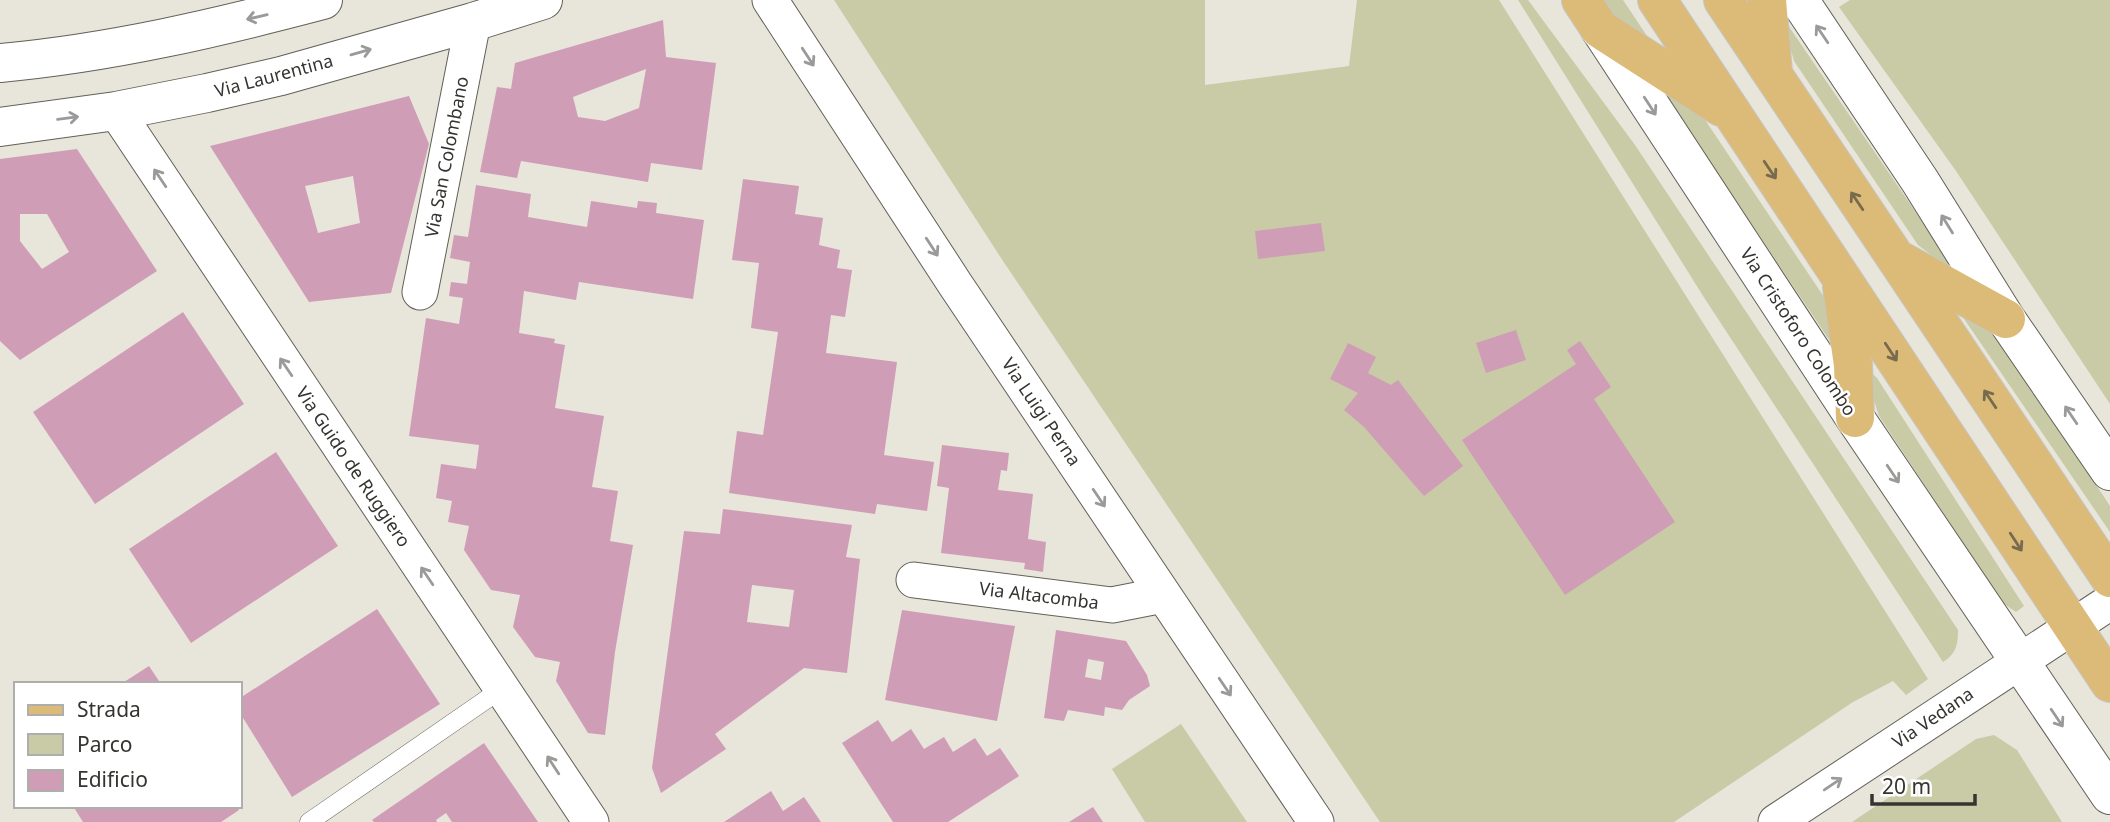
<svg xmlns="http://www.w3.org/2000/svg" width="2110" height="822" viewBox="0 0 2110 822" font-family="'Noto Sans',sans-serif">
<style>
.green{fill:#c8cba5}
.building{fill:#cf9eb6;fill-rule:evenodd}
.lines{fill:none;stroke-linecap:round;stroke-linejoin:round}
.lane-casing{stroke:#626057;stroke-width:19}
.street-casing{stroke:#626057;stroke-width:37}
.secondary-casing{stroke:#626057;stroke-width:40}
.primary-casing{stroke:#c6c6c5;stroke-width:40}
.lane{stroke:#fff;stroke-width:18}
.street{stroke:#fff;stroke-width:35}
.secondary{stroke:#fff;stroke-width:38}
.primary{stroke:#dcbb79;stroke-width:38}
.oneway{stroke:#9a9a98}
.oneway2{stroke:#786a4d}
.labels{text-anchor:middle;stroke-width:5;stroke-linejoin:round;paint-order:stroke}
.street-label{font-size:18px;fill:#353430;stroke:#fff}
</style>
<rect width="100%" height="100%" fill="#e8e5db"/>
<path class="green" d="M834,0H1205V85L1349,66L1357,0H1499L1928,679L1906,695L1893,681L1853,702L1674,822H1380L1003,261Z
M1518,0H1528L1635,145L1958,630C1958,645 1956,654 1943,662L1705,299Z
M1603,0H1623L1659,54L1618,23Z
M1850,0H2110V404L1956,171L1839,7Z
M1781,15L1960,277L1918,245L1794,61Z
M1653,77L1699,111L1824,297L1836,350Z
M1958,310L1997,335L2110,506V532Z
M1862,363L1877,378L2024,606L2016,612L2003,603L1879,416Z
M1181,724L1247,822H1145L1112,769Z
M1994,735L2017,750L2062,822H1852L1976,739Z"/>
<path class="building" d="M663,20L666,57L716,63L702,170L651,163L648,182L521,161L517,178L480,172L497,87L511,89L515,63ZM646,69L639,108L605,121L578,117L573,97Z
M409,96L429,144L391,293L309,302L210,146ZM353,176L360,223L318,233L305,186Z
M77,149L157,271L20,360L0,341V159ZM20,214H47L69,252L42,269L20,241Z
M743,179L799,186L795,214L823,218L819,245L840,250L837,268L852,270L845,317L831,315L826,353L897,362L884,455L934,462L927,511L877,504L875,514L729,493L737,431L763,435L778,332L751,328L759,263L732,260Z
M476,185L531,194L528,217L587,227L591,201L637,208L638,201L657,203L656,213L704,220L693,299L579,282L576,300L524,291L519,333L555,339L554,343L565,345L555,408L604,416L592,487L618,491L610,541L633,545L615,652L605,735L588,733L556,681L560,662L535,657L513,627L520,595L491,590L464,550L469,526L448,522L452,501L436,498L441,464L476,469L479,445L409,436L426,318L459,324L463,298L449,296L451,282L467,284L470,262L450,258L454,235L468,237Z
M1321,223L1325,251L1258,259L1255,231Z
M183,312L244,404L95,504L33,412Z
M1516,330L1526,360L1486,373L1476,343Z
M1580,341L1611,387L1594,399L1675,522L1565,595L1462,440L1576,364L1567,350Z
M1348,343L1376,357L1368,373L1391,385L1398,380L1463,466L1424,496L1364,427L1344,410L1358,393L1330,379Z
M942,445L1009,453L1007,471L1001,470L998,490L1033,494L1028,539L1046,542L1043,572L1024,569L1025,563L941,553L949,488L937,486Z
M276,452L338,546L191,643L129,549Z
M723,509L852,525L846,557L860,559L847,673L804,668L715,734L726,749L661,793L652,768L684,531L720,534ZM752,585L794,590L789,627L747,622Z
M377,609L440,704L292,797L240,713V698Z
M902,610L1015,626L997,721L885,700Z
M1056,630L1126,641L1147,675L1150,686L1129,700L1122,710L1105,707L1104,716L1068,710L1064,721L1044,718ZM1088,659L1104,662L1101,680L1085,677Z
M149,666L161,684H121Z
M878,720L892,742L911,729L924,749L944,737L953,752L975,738L987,756L1000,748L1019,776L948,822H893L842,743Z
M484,743L538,822H452L446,813L436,820L437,822H374L372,820Z
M771,791L783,811L804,797L821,822H724Z
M73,806H237L239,810L221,822H83Z
M1093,807L1103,822H1069Z"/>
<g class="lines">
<defs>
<path id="lane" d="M309,822L503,688"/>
<path id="street" d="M770,0L955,284L1316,822
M116,111L591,822
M420,292L473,22
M914,580L1112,605L1163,595
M1776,822L2110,602"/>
<path id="secondary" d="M1799,0L1920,181L2006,319L2110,471
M1600,29L1855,418L2110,795
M0,63C110,53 217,28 323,0
M0,127L116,111L207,93L281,76L473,22L543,0"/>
<path id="primary" d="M1581,0L1600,29L1721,107
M1657,0L2110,683
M1723,0L2110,578
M1767,0L1773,73
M1901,261L2006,319
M1842,287L1853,365L1855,418"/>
</defs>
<use href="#lane" class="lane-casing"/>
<use href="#street" class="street-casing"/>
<use href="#secondary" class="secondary-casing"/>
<use href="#primary" class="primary-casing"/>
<use href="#lane" class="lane"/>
<use href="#street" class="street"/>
<use href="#secondary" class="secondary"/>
<use href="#primary" class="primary"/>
</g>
<defs><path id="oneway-shaft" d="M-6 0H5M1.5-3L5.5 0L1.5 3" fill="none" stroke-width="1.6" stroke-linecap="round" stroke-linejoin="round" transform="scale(1.75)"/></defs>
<g class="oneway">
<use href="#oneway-shaft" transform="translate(257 17) rotate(167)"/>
<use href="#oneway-shaft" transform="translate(1822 34) rotate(-124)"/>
<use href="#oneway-shaft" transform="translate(361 52) rotate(-16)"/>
<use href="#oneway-shaft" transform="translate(808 57) rotate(57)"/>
<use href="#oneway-shaft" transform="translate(1650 106) rotate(57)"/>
<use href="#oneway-shaft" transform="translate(68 118) rotate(-8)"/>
<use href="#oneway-shaft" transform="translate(160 178) rotate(-124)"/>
<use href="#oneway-shaft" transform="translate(1947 224) rotate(-122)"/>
<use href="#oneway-shaft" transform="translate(932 247) rotate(57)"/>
<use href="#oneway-shaft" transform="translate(286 367) rotate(-124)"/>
<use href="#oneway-shaft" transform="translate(2071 415) rotate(-124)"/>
<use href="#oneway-shaft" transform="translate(1893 474) rotate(56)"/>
<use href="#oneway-shaft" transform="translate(1099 498) rotate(56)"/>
<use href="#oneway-shaft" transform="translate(427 576) rotate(-124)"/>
<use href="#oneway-shaft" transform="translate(1225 687) rotate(56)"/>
<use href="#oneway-shaft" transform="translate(2057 718) rotate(56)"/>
<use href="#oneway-shaft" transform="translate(553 765) rotate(-123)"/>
<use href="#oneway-shaft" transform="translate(1833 784) rotate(-34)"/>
</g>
<g class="oneway2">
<use href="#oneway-shaft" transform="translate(1770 170) rotate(56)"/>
<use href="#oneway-shaft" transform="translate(1857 201) rotate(-124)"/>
<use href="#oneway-shaft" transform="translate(1891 352) rotate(57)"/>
<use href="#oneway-shaft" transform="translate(1990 399) rotate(-124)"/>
<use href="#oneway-shaft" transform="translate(2016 542) rotate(57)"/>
</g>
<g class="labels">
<g class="street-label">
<text transform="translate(274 76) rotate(-15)" y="6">Via Laurentina</text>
<text transform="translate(447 157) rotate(-79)" y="6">Via San Colombano</text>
<text transform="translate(1798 332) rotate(57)" y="6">Via Cristoforo Colombo</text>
<text transform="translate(1041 412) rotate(56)" y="6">Via Luigi Perna</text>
<text transform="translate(353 467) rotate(56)" y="6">Via Guido de Ruggiero</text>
<text transform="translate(1039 596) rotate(7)" y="6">Via Altacomba</text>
<text transform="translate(1933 718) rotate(-34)" y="6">Via Vedana</text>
</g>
</g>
<rect x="14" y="682" width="228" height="126" fill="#ffffff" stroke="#aeaeac" stroke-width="2"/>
<rect x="28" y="705" width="35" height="10" fill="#dcbb79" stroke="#aeaeac" stroke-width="2"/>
<text x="77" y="717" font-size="21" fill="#353430">Strada</text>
<rect x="28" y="734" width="35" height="21" fill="#c8cba5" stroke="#aeaeac" stroke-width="2"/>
<text x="77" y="752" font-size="21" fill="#353430">Parco</text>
<rect x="28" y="770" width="35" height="21" fill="#cf9eb6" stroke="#aeaeac" stroke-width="2"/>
<text x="77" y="787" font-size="21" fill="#353430">Edificio</text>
<path d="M1872 794v10h103v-10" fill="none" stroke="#353430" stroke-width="3.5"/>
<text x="1882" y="794" font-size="21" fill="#353430" stroke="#ffffff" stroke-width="5" paint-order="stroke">20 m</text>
</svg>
